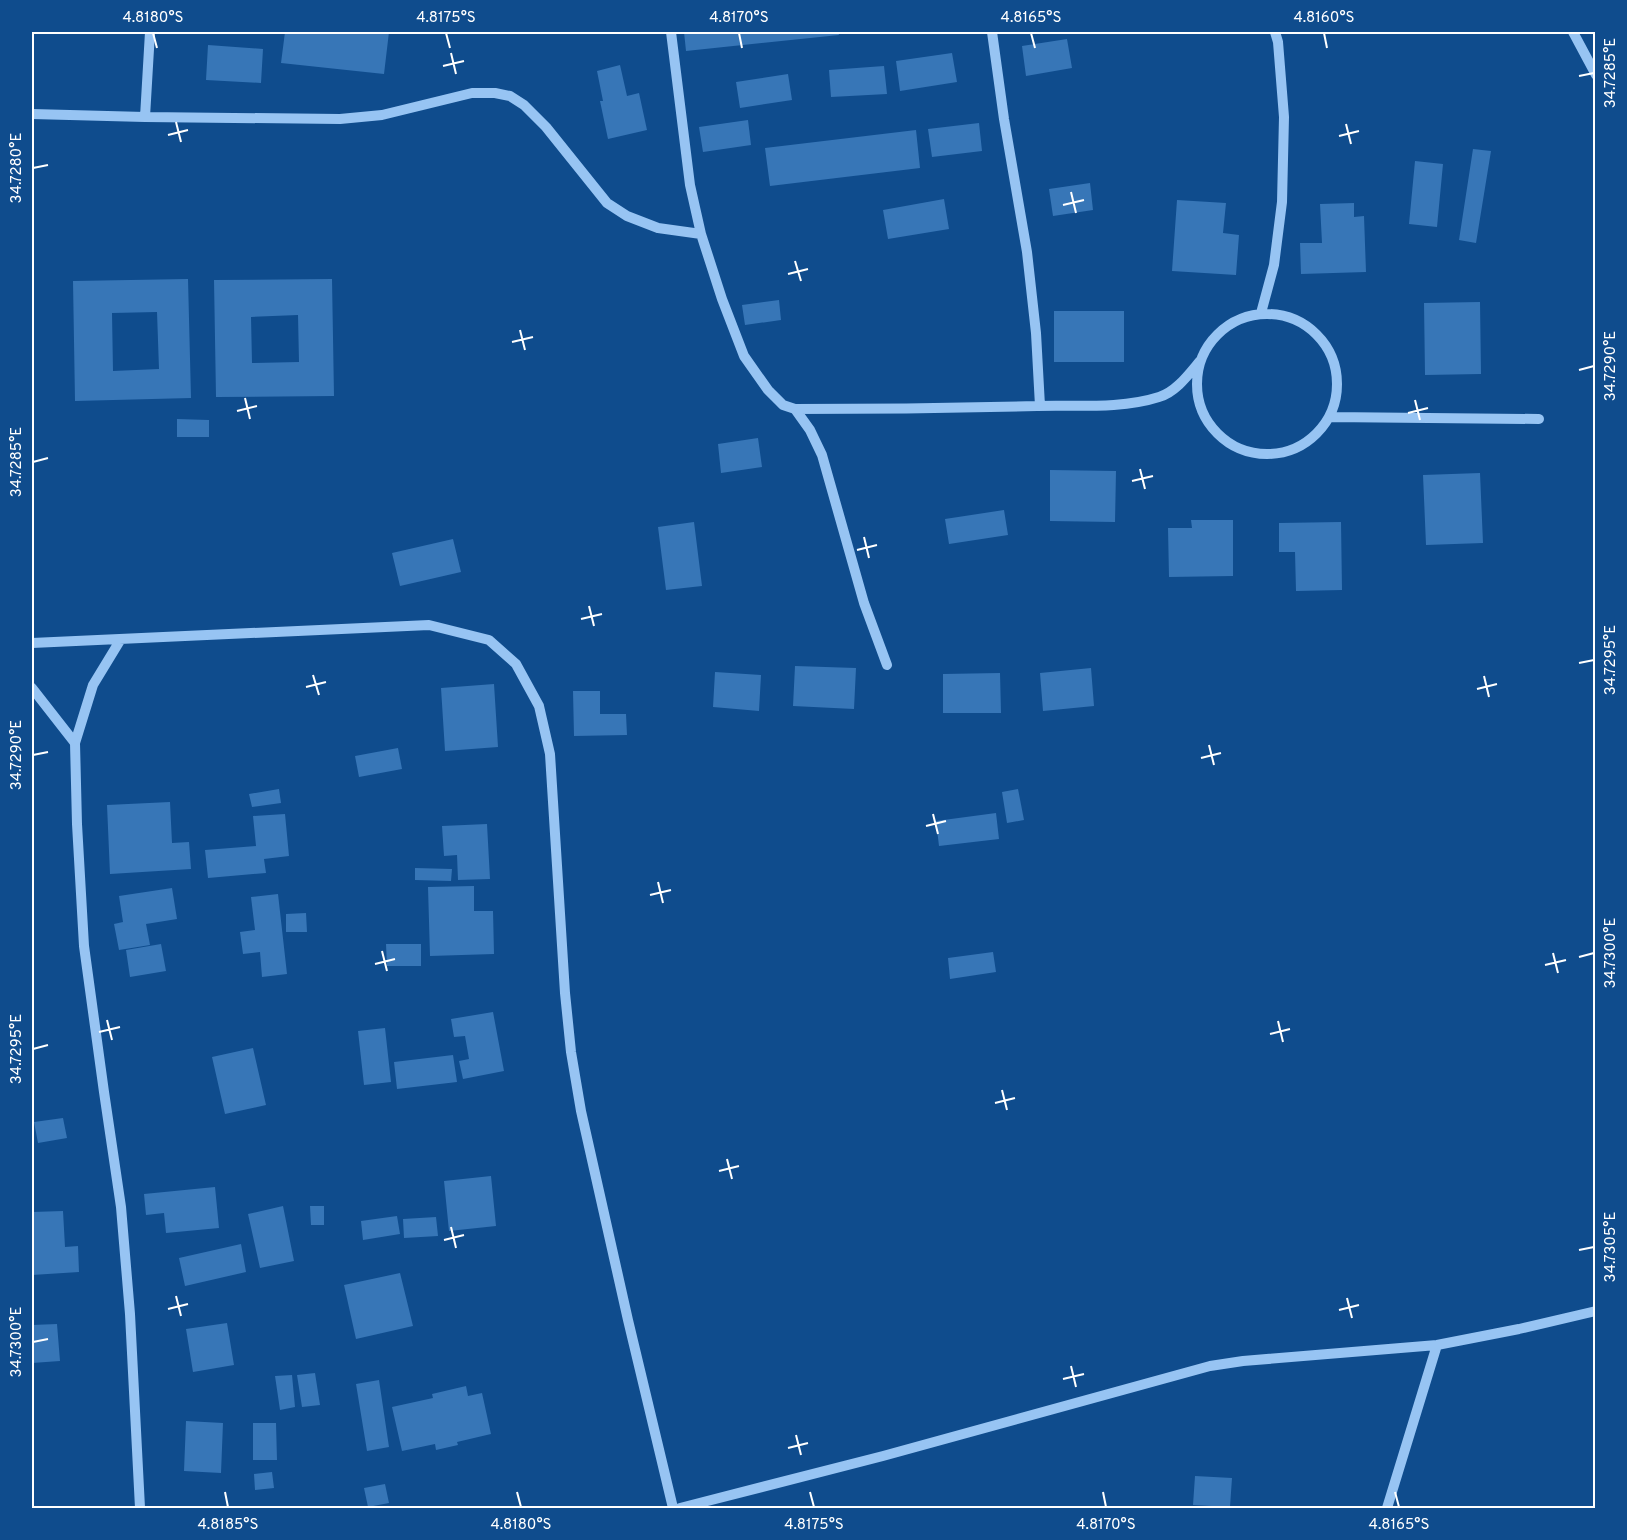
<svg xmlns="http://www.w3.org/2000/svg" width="1627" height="1540" viewBox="0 0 1627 1540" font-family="Overpass,sans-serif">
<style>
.building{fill:#3776b7;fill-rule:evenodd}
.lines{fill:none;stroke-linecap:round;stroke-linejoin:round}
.minor{stroke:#97c4f3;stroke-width:10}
.ticks{fill:none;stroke:#fff;stroke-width:2}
.neatline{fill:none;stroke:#fff;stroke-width:2}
.ticks-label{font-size:15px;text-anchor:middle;fill:#fff}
</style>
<rect width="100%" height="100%" fill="#0f4c8d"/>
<path class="building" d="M285,32H389L384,74L281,63Z
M684,32H838L839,35L686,51Z
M1067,39L1072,68L1026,76L1022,46Z
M208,45L263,49L261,83L206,80Z
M952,53L957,82L900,91L896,61Z
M620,65L627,96L639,93L647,130L608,139L600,101H603L597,71Z
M884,66L887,94L831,97L829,70Z
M788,74L792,100L740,108L736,82Z
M748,120L751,145L703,152L699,127Z
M979,123L982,151L932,157L928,129Z
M916,130L920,168L770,186L765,148Z
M1473,149L1491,151L1476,243L1459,240Z
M1415,161L1443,164L1437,227L1409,224Z
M1090,183L1093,210L1053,216L1049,189Z
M944,199L949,229L888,239L883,210Z
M1177,200L1226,203L1223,233L1239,235L1236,275L1172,271Z
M1354,203V217L1364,216L1366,272L1301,274L1300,243H1322L1320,204Z
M188,279L191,398L75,401L73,281ZM157,312L159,369L113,371L112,313Z
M332,279L334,396L216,397L214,280ZM298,315L299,362L252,363L251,317Z
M779,300L781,320L745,325L742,305Z
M1480,302L1481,374L1425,375L1424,303Z
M1054,311H1124V362H1054Z
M177,419L209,420V437H177Z
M758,438L762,467L721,473L718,444Z
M1050,470L1116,471L1115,522L1050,521Z
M1480,473L1483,543L1426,545L1423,475Z
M1004,510L1008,535L949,544L945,519Z
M1191,520H1233V576L1169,577L1168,528H1192Z
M694,522L702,586L666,590L658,527Z
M1341,522L1342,590L1296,591L1295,552H1279V523Z
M453,539L461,572L400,586L392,553Z
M795,666L856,668L854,709L793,706Z
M1091,668L1094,706L1043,711L1040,673Z
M715,672L761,675L759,711L713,707Z
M1000,673L1001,713H943V674Z
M494,684L498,747L445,751L441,688Z
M573,691H600V714H626L627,735L574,736Z
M398,748L402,769L359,777L355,756Z
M279,789L281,803L252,807L249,794Z
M1018,789L1024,820L1007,823L1002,792Z
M170,802L172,843L189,842L191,869L110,874L107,805Z
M996,813L999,839L939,846L936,821Z
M285,814L289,856L264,859L266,873L208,878L205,850L256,846L253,816Z
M487,824L490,879L458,880L457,855L444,856L442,826Z
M415,868L452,869L451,881L415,880Z
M474,886V911H493L494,954L430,956L428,887Z
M172,888L177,919L146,924L150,945L119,950L114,924L123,922L119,896Z
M278,894L287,974L262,977L260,952L243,954L240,932L255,930L251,897Z
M306,913L307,932H286V914Z
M161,944L166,971L130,977L126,950Z
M386,944H421V966H387Z
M993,952L996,972L950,979L948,958Z
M493,1012L504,1071L463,1079L459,1061L469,1059L465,1036L454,1037L451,1019Z
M385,1028L391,1082L364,1085L358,1031Z
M253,1048L266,1105L225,1114L212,1057Z
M453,1055L457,1082L397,1089L394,1062Z
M63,1118L67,1138L38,1143L34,1122Z
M491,1176L496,1226L449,1231L444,1181Z
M215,1187L219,1228L166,1233L164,1213L146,1215L144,1194Z
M283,1206L294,1261L260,1268L248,1214Z
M310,1206H324V1225H311Z
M63,1211L65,1247L78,1246L79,1272L32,1275V1212Z
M397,1216L400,1234L363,1240L361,1221Z
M436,1217L438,1236L404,1238L403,1219Z
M241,1244L246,1272L185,1286L179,1258Z
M400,1273L413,1326L356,1339L344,1285Z
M227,1323L234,1365L193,1372L186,1329Z
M57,1324L60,1361L32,1363V1325Z
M315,1373L320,1405L302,1407L297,1375Z
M292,1375L295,1407L280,1410L275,1376Z
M379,1380L389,1447L367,1451L356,1384Z
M466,1386L468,1396L482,1393L491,1434L457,1442L458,1445L436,1450L435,1444L402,1451L392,1407L433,1398L432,1394Z
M186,1421L223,1423L221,1473L184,1471Z
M253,1423H276L277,1460H253Z
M272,1472L274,1488L255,1490L254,1474Z
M1195,1476L1232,1478L1230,1507L1193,1505Z
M385,1484L389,1503L368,1507L364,1488Z"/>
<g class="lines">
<path class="minor" d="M671,32L690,185L701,234L722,299L744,356L768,390L783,405L795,409L810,430L822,455L864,603L887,665
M992,32L1004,119L1027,252L1036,333L1040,406
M1573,32L1596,75
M32,114L145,117L340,119L382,115L472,93H495L510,96L524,105L546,127L607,203L627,216L658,228L701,234
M145,117L150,32
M1261,313L1274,265L1282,202L1284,117L1278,42L1275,32
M1197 384a70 70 0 1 1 140 0a70 70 0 1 1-140 0Z
M795,409C876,409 956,408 1037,406C1076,405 1122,409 1159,397C1176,392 1189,374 1200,361
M1330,417L1539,419
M121,639L93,685L75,743L77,824L84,946L104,1092L121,1207L130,1314L140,1508
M32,643L429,625L489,640L516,664L539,706L550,754L565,993L571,1052L581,1111L628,1320L673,1508
M32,688L75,743
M680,1508L883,1456L1210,1366L1243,1361L1437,1345L1519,1329L1596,1311
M1387,1508L1437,1345"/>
</g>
<path class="ticks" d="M153,33L157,48M446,33L450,48M739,33L742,48M1031,33L1035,48M1324,33L1327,48M451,53L456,74M443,66L464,61M1579,76L1594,73M176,122L181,142M1346,124L1351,144M168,135L188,130M1339,136L1359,131M33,168L48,165M1071,192L1076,213M1063,205L1084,200M795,261L801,281M788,274L808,269M520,330L525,350M512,342L533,337M1579,370L1594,366M245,398L250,419M1415,400L1420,420M237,411L257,406M1408,413L1428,408M33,462L48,458M1140,469L1145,489M1132,481L1153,476M864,537L869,558M857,550L877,545M589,606L594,626M581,619L602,614M1579,663L1594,660M313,675L319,695M1484,676L1489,697M306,687L326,682M1477,689L1497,684M1209,745L1214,765M33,755L48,752M1201,758L1221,753M933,814L938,834M926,826L946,821M658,882L663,903M650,895L671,890M382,951L387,971M1553,953L1558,973M1579,957L1594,953M375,964L395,959M1545,965L1566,960M107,1020L112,1040M1278,1021L1283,1042M99,1032L120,1027M1270,1034L1290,1029M33,1049L48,1045M1002,1090L1007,1110M995,1103L1015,1098M727,1159L732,1179M719,1171L739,1166M451,1227L456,1248M444,1240L464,1235M1579,1250L1594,1247M176,1296L181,1316M1347,1298L1352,1318M168,1309L188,1304M1339,1310L1359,1305M33,1342L48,1339M1071,1366L1076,1387M1063,1379L1084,1374M796,1435L801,1455M788,1448L808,1443M225,1492L228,1507M517,1492L521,1507M810,1492L814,1507M1103,1492L1106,1507M1395,1492L1399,1507"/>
<rect width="1627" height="1540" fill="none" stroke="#0f4c8d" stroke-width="66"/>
<rect x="33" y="33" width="1561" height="1474" class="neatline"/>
<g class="ticks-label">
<text x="153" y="22">4.8180°S</text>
<text x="446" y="22">4.8175°S</text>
<text x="739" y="22">4.8170°S</text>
<text x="1031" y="22">4.8165°S</text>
<text x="1324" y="22">4.8160°S</text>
<text transform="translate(1610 73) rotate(-90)" y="5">34.7285°E</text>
<text transform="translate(16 168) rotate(-90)" y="5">34.7280°E</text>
<text transform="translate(1610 366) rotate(-90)" y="5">34.7290°E</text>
<text transform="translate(16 462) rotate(-90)" y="5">34.7285°E</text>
<text transform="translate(1610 660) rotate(-90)" y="5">34.7295°E</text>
<text transform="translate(16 755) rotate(-90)" y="5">34.7290°E</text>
<text transform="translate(1610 953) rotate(-90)" y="5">34.7300°E</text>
<text transform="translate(16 1049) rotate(-90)" y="5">34.7295°E</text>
<text transform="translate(1610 1247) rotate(-90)" y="5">34.7305°E</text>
<text transform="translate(16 1342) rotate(-90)" y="5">34.7300°E</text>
<text x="228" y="1529">4.8185°S</text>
<text x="521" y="1529">4.8180°S</text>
<text x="814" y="1529">4.8175°S</text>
<text x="1106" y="1529">4.8170°S</text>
<text x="1399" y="1529">4.8165°S</text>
</g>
</svg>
